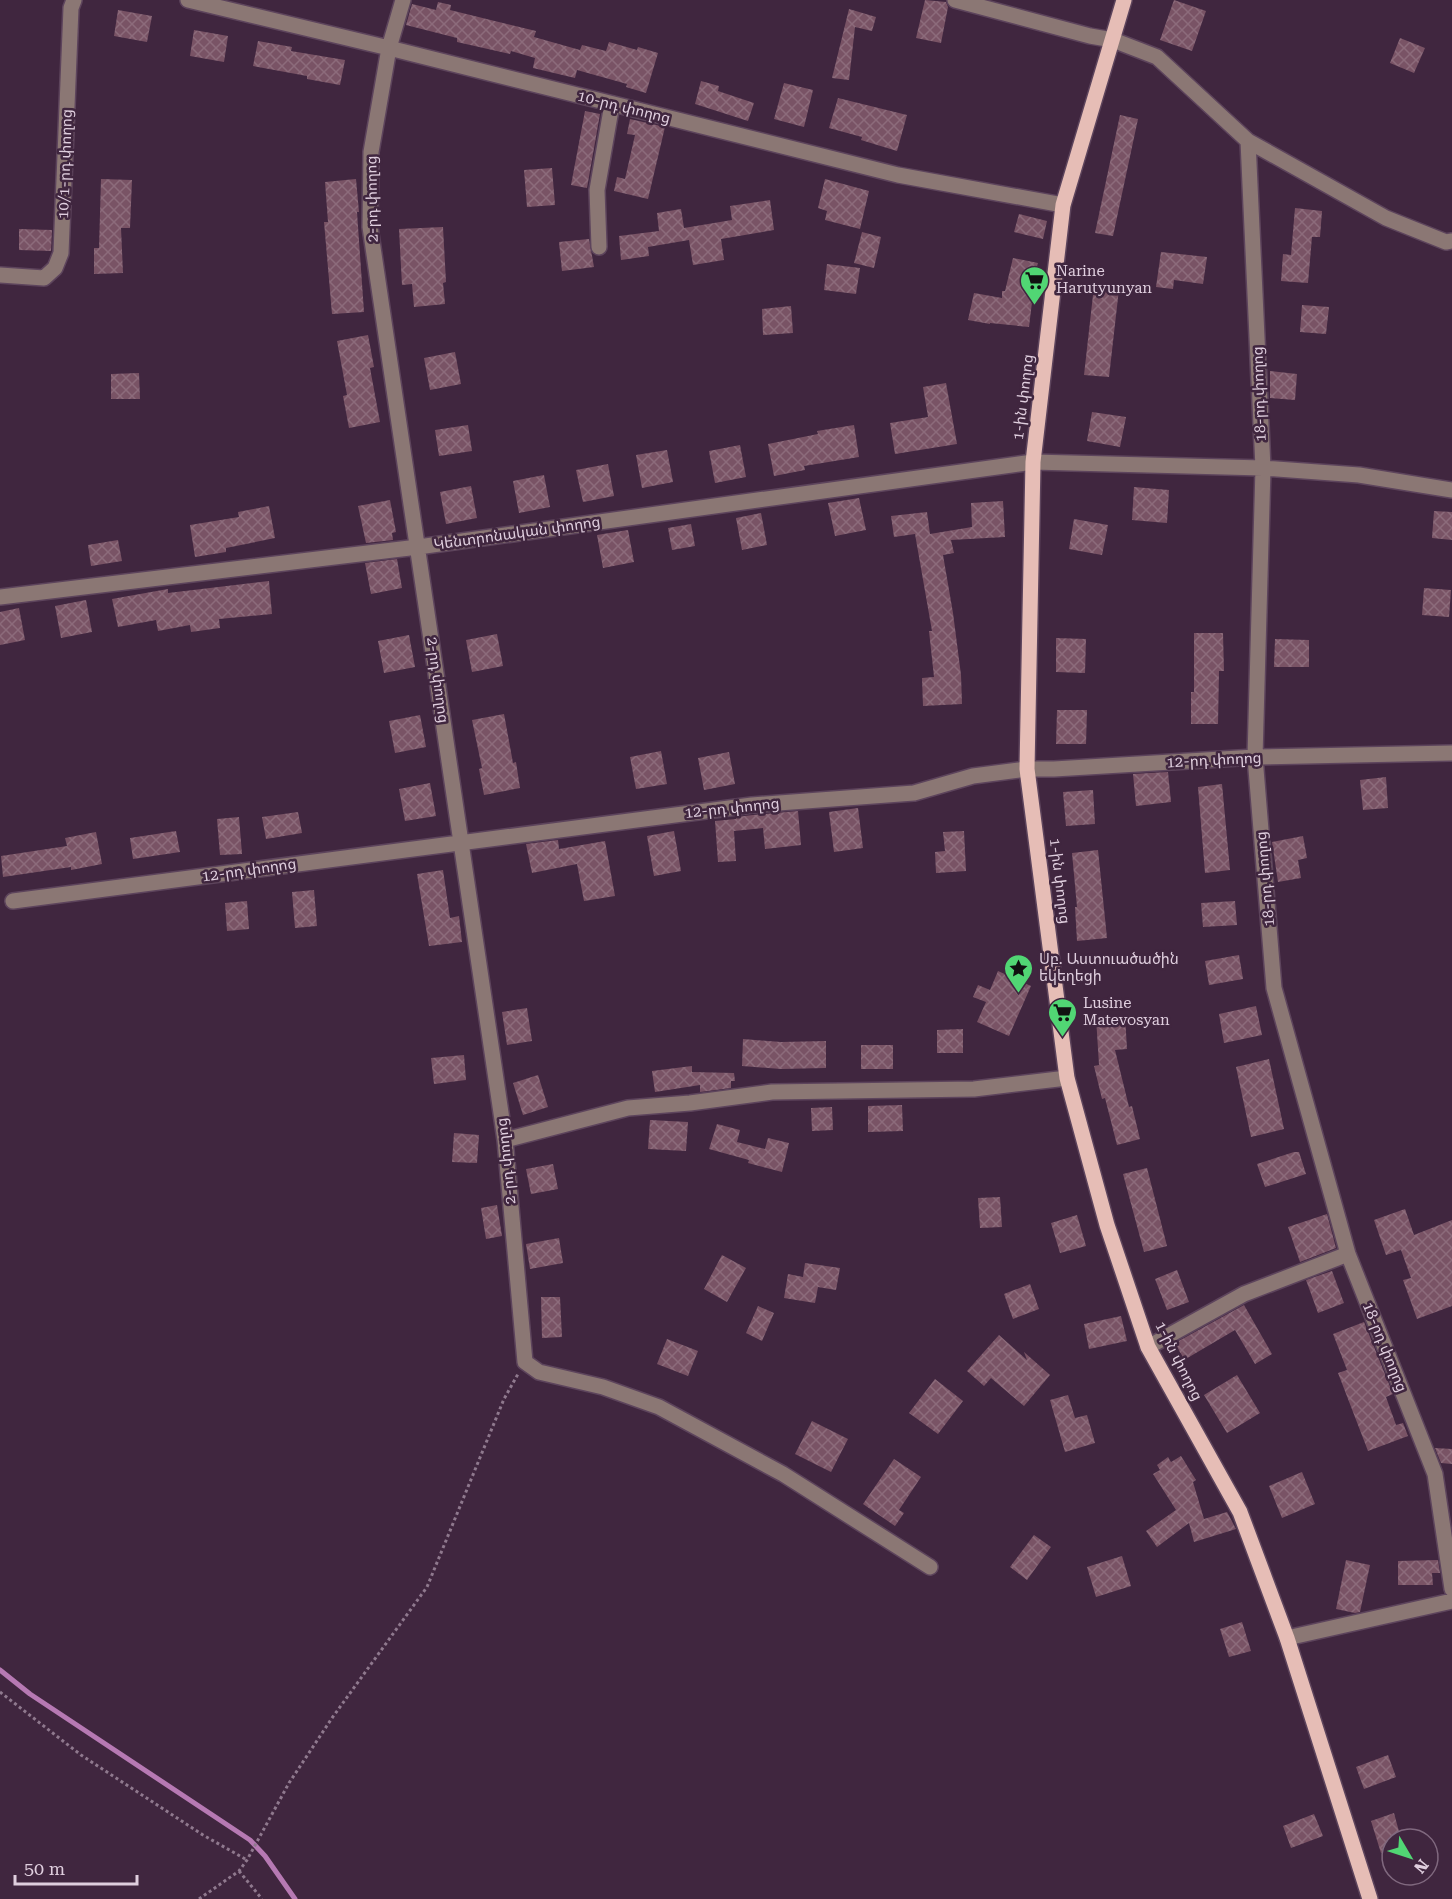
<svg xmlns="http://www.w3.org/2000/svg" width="1452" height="1899" viewBox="0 0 1452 1899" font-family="'Roboto Serif','Noto Sans Armenian',serif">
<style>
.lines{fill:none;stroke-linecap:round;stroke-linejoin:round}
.stream{stroke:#b679b3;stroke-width:5}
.building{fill:url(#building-cross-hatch)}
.minor-casing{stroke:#5d445c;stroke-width:18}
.major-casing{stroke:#5d445c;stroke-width:18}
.path{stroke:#8f798e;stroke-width:3;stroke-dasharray:3 3;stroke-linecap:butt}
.minor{stroke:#8b7774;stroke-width:15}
.major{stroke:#e6bdb6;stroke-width:15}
.labels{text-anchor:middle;stroke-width:5;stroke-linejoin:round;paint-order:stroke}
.street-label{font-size:15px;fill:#dfcede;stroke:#40263f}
.poi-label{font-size:15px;fill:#dfcede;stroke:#40263f;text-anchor:start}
</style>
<defs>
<pattern id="building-cross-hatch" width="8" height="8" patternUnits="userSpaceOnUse" patternTransform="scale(1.5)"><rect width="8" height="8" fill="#795365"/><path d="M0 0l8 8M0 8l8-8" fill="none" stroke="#8c6b7b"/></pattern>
</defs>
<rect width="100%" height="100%" fill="#40263f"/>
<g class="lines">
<path class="stream" d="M0,1670L30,1694L250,1840L265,1856L295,1899"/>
</g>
<path class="building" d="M925,0L946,2L948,7L941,43L916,38Z
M1174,0L1206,11L1192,51L1160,40Z
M438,2L451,5L450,10L536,31L534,37L580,50L582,45L606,51L609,42L637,50L638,47L658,53L646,93L626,87L627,84L577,70L575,78L533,68L535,58L511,51L510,54L457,42V38L406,25L412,4L436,10Z
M849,9L876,17L872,31L855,27L849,80L832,78Z
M118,10L152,16L147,42L114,36Z
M194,30L228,36L224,62L190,56Z
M1400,38L1425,48L1414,73L1390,63Z
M258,41L292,47L291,51L345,60L340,85L307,79V76L253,66Z
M701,81L719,86L718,91L754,103L748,121L695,104Z
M784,83L813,90L804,127L774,119Z
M838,98L907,115L897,151L861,140L862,137L829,128Z
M585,111L600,114L587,188L571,185Z
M1120,115L1138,119L1113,236L1095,233Z
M630,119L665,127L648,199L614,191L617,177L625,179L635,135L627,134Z
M552,168L555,205L527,207L524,170Z
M101,179L132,180L130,228H121L123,273L94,274V248H99Z
M356,179L359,212H357L364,312L332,314L324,222H328L325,182Z
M825,179L869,191L860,229L825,220L827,211L818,208Z
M770,200L774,230L721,239L724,260L693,265L689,240L648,247L649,256L621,260L619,236L659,231L657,213L681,209L684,228L732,220L730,206Z
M1295,208L1322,211L1320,237H1312L1308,283L1281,281L1283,254L1291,255Z
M1019,214L1047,221L1043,239L1014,232Z
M443,227L446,282L443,283L445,304L414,307L412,284L402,285L399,229Z
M19,229L52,230L51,251L19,250Z
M862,232L881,237L874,268L854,263Z
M589,239L594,267L562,271L559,242Z
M1161,252L1207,257L1203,284L1174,280L1173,289L1156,287Z
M1013,258L1038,263L1029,294H1033L1029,327L990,323V324L968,320L974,293L1002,298V291H1005Z
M827,264L860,268L856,294L824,290Z
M1094,286L1119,289L1109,377L1084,375Z
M1302,305L1329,307L1326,334L1300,332Z
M791,306L793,333L763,335L762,309Z
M368,335L374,367L370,368L380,422L349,428L343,396L347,395L337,341Z
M455,352L461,384L430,390L424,358Z
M1270,371L1297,374L1295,400L1270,398Z
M139,373L140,399H111V374Z
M946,383L957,444L895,454L890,423L928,417L923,387Z
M1092,412L1126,417L1120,447L1087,441Z
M468,425L472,451L439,456L435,430Z
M854,425L859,457L804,466L805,470L774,476L768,444L818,434L817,431Z
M740,445L746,477L715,483L709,451Z
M667,450L673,482L642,488L636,455Z
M608,464L614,496L583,502L576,470Z
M544,475L550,507L519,513L513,481Z
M471,486L477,518L446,524L440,492Z
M1134,487L1169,490L1167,523L1132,520Z
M859,498L866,530L835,536L828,503Z
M390,500L396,532L392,533L393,540L366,543L358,506Z
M1003,501L1005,537L951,540L954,553L943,555L953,613L961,675L962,704L923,706L922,678L934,677L929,631H932L915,534L894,537L891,516L927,512L930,534L972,527L971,503Z
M269,506L275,538L226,548V552L195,557L190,525L239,517L238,512Z
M1434,511L1452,512V540L1432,538Z
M761,513L767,545L742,550L736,518Z
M1074,519L1108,525L1102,555L1069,549Z
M691,524L695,546L672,550L668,528Z
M628,530L634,562L603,568L597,535Z
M118,540L122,561L91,566L88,545Z
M397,559L402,588L371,594L365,563Z
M269,581L272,614L219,619L220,628L191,632L190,625L158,631L156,620L118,627L112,599L168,589V593Z
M1424,588L1451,590L1449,617L1422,615Z
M86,600L92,632L61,638L55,606Z
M19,608L25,640L0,645V612Z
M1194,633H1223L1224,671H1219L1218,724H1191V692H1194Z
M497,634L503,666L472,672L466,640Z
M409,635L415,667L384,673L378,641Z
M1056,638L1086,639L1085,673L1056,672Z
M1275,639L1309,640V667H1274Z
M1057,710H1087L1086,744H1056Z
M504,714L513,763L516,762L520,788L484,795L479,769L482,768L472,720Z
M420,715L426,747L395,753L389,721Z
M661,751L667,784L636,789L630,757Z
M729,752L735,784L704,790L698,758Z
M1168,772L1171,802L1136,806L1133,774Z
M1386,777L1388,808L1363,810L1360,780Z
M430,783L436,816L405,821L399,789Z
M1222,784L1230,870L1205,873L1198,787Z
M1093,790L1095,824L1066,826L1063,792Z
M858,808L863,848L834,852L829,812Z
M798,811L801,845L765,849L763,828L734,831L736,861L718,862L715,821L736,819V817L753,815Z
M298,812L302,833L266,839L262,817Z
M239,817L242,854L220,855L217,819Z
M176,831L180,852L133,859L130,838Z
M674,831L681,871L654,876L647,836Z
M964,831L966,871L936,873L935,852L945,851L943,832Z
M96,832L102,864L71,870V867L3,877L1,856L67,846L65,838Z
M1303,836L1307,858L1298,860L1301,878L1278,882L1272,842Z
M558,840L559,849L605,841L615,896L584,901L577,864L532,873L526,844Z
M1098,850L1107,938L1077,941L1075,907H1077L1072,853Z
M443,870L450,918L459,916L462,942L429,946L417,874Z
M314,890L317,926L295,928L292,892Z
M247,901L249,929L227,931L225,903Z
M1235,901L1237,925L1203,927L1201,903Z
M1239,955L1243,979L1209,985L1205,961Z
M998,971L1031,986L1009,1036L977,1022L986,1002L973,997L978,985L990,990Z
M1256,1006L1262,1035L1224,1043L1219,1014Z
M527,1008L532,1041L507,1045L502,1012Z
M1125,1015L1127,1049L1115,1050L1129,1107L1132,1106L1140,1139L1117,1145L1105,1098L1102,1099L1094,1066L1099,1065L1096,1017Z
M963,1029V1053H937V1030Z
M743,1039L781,1042L826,1041V1068L781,1069L742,1066Z
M861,1045H893V1069H861Z
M464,1055L466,1080L434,1084L431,1058Z
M1269,1059L1284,1129L1251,1137L1236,1067Z
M692,1066V1072L734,1073L735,1081H731V1088L700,1092V1085L655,1092L652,1071Z
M538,1075L548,1107L523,1115L513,1083Z
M902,1105L903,1131L868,1132V1106Z
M832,1107L833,1130L812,1131L811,1108Z
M650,1120L688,1122L686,1151L648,1149Z
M717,1124L740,1130L737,1142L765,1149L768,1138L789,1143L782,1172L748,1163L749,1160L709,1149Z
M454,1133L479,1135L477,1163L452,1162Z
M1294,1152H1299L1306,1174L1265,1187L1257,1164Z
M553,1164L558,1189L531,1194L526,1169Z
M1147,1168L1167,1246L1144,1252L1123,1174Z
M1000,1197L1002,1227L980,1228L978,1198Z
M497,1205L502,1236L486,1239L481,1208Z
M1405,1209L1414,1235L1452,1220V1306L1417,1319L1403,1280L1411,1278L1401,1250L1386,1255L1374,1220Z
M1327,1214L1336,1248L1300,1262L1288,1227Z
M1077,1215L1086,1246L1060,1253L1051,1223Z
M559,1238L563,1263L530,1269L526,1244Z
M722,1255L746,1268L727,1302L704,1289Z
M805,1263L840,1268L836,1290L818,1287L815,1303L784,1298L788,1274L803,1277Z
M1177,1270L1189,1302L1167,1310L1155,1279Z
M1332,1271L1344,1303L1318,1313L1306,1280Z
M1030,1284L1039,1309L1013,1319L1004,1294Z
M541,1297H560L562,1337L542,1338Z
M1244,1305L1272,1354L1255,1364L1235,1330L1184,1360L1175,1343Z
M758,1306L774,1313L762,1341L746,1333Z
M1121,1316L1127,1341L1089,1349L1084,1324Z
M1364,1322L1393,1394L1386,1397L1396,1425L1403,1423L1408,1436L1368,1451L1338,1373L1347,1370L1333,1334Z
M999,1335L1027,1360L1024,1352L1050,1375L1024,1406L991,1378L984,1386L967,1371Z
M667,1339L698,1351L688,1376L657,1364Z
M1237,1375L1260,1413L1227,1433L1204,1395Z
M935,1379L963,1401L938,1434L909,1413Z
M1068,1395L1075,1418L1087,1415L1095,1443L1065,1452L1050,1400Z
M812,1421L848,1439L831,1472L795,1454Z
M1435,1448L1452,1449V1464L1441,1463Z
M1181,1456L1196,1480L1193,1482L1204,1519L1227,1512L1236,1529L1194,1542L1189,1523L1157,1547L1146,1531L1176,1510L1153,1474L1160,1470L1157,1465L1168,1457L1171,1462Z
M894,1459L921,1477L899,1510L904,1513L895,1526L863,1504Z
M1302,1472L1315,1504L1282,1518L1269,1486Z
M1034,1535L1051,1547L1027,1580L1010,1567Z
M1122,1556L1131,1586L1096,1597L1087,1567Z
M1346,1560L1370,1565L1360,1612L1355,1613L1336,1609Z
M1438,1560L1440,1573H1432L1433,1585H1398V1561Z
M1242,1622L1251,1651L1229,1657L1220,1629Z
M1388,1755L1396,1777L1364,1789L1356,1767Z
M1394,1813L1401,1839H1392V1850L1381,1853L1371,1821Z
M1314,1814L1323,1836L1291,1848L1283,1826Z"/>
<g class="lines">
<defs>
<path id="minor" d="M188,0L389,48L898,175L1063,205
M403,0L389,48L371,152L370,227L505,1140L525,1362L539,1372L603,1387L659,1407L783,1474L930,1567
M955,0L1090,36L1113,40L1157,57L1248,141L1386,218L1446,242L1452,241
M1248,141L1263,468L1255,757L1274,988L1348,1254L1435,1474L1452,1589
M599,247L597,190L612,104
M0,275L44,278L55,268L61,253L71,8L74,0
M0,597L418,547L1033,462L1263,468L1359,475L1452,490
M13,901L752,805L914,793L973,776L1027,769H1054L1255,757L1452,753
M505,1140L628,1108L690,1103L772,1092L974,1089L1067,1078
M1148,1347L1244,1294L1348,1254
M1287,1638L1452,1601"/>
<path id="major" d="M1124,0L1063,205L1033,462L1027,769L1067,1078L1107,1225L1148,1347L1240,1512L1287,1638L1370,1899"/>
</defs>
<use href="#minor" class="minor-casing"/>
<use href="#major" class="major-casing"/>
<path class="path" d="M0,1692L81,1755L203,1835L247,1860
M239,1871L262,1899
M199,1899L239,1871L247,1860L289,1783L332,1718L427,1587L504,1399L518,1374"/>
<use href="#minor" class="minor"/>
<use href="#major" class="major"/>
</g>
<defs>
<symbol id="supermarket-pin" viewBox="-11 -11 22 30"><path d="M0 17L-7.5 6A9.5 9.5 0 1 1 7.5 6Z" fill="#51d674" stroke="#40263f"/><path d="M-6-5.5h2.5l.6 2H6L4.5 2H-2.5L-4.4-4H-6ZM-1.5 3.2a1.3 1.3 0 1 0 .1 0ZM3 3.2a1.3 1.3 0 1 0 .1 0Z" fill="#111"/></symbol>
<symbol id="sight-pin" viewBox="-11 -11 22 30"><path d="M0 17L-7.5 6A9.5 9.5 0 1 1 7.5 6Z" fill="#51d674" stroke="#40263f"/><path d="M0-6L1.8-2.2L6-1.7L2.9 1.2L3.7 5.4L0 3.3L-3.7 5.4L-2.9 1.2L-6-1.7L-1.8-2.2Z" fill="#111"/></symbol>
</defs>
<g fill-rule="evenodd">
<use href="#supermarket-pin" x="1018" y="264" width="33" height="45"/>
<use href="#sight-pin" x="1002" y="952" width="33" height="45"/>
<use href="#supermarket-pin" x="1046" y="996" width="33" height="45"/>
</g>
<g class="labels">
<g class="street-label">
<text transform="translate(624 107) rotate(14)" y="5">10-րդ փողոց</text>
<text transform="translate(65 164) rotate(-88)" y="5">10/1-րդ փողոց</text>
<text transform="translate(372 199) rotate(-91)" y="5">2-րդ փողոց</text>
<text transform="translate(1259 394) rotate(-92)" y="5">18-րդ փողոց</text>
<text transform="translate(1023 397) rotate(-83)" y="5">1-ին փողոց</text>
<text transform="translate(517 533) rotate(-8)" y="5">Կենտրոնական փողոց</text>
<text transform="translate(438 680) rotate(82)" y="5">2-րդ փողոց</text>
<text transform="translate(1214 760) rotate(-3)" y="5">12-րդ փողոց</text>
<text transform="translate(732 808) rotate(-6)" y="5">12-րդ փողոց</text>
<text transform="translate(249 870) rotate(-8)" y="5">12-րդ փողոց</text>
<text transform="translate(1265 879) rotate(-95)" y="5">18-րդ փողոց</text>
<text transform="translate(1060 881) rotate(83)" y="5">1-ին փողոց</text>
<text transform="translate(506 1161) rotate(-96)" y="5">2-րդ փողոց</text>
<text transform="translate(1385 1347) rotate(68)" y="5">18-րդ փողոց</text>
<text transform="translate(1179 1361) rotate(63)" y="5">1-ին փողոց</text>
</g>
<g class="poi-label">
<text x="1056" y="276">Narine<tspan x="1056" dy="17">Harutyunyan</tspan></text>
<text x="1039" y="964">Սբ. Աստուածածին<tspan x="1039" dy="17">եկեղեցի</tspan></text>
<text x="1083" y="1008">Lusine<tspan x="1083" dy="17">Matevosyan</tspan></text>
</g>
</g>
<g transform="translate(1410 1857) rotate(129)"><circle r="28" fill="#40263f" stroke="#80697f" stroke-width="1.5"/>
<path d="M0-4.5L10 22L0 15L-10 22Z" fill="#51d674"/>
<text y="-9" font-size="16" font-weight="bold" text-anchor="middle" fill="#dfcede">N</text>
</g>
<path d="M15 1875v9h122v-9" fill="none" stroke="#dfcede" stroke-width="3"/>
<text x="24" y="1875" font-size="18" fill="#dfcede" stroke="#40263f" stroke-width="4.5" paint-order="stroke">50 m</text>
</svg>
